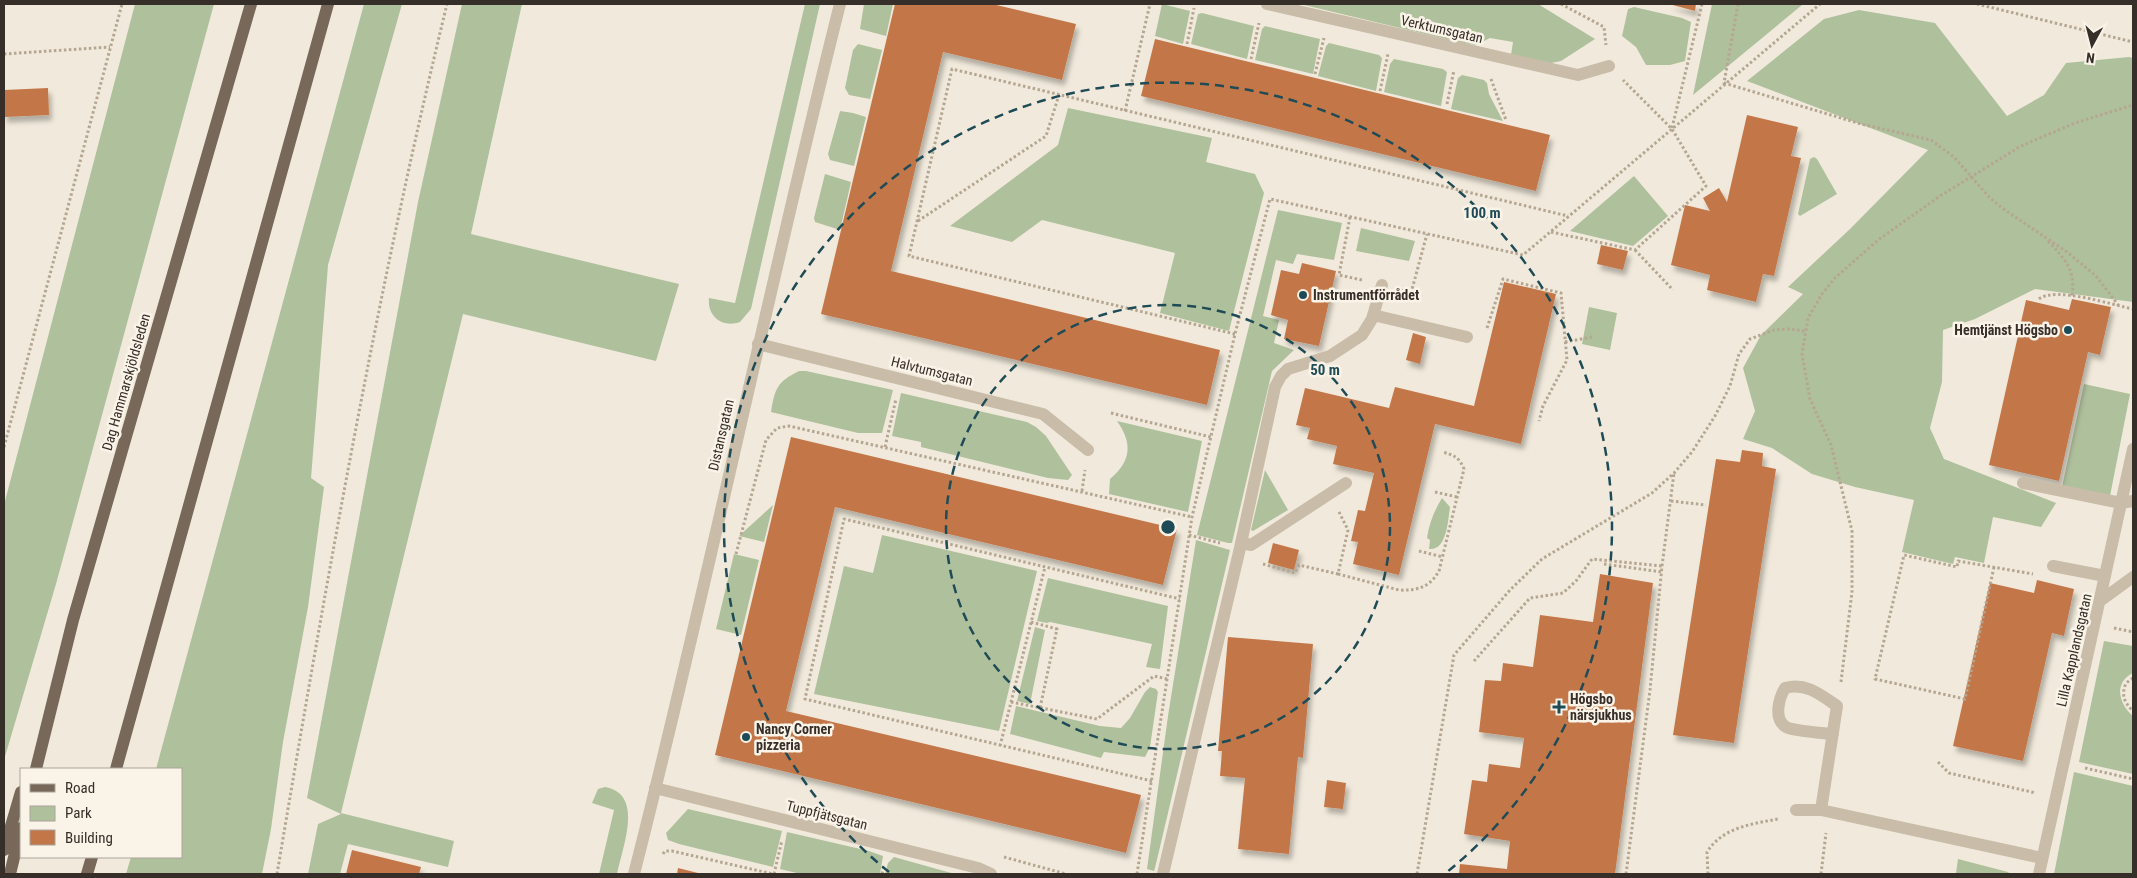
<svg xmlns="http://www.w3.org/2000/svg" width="2137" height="878" viewBox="0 0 2137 878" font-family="'Roboto Condensed',sans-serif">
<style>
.green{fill:#afc09c}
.building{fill:#c37748;filter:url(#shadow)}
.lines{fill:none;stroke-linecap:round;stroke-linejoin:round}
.path{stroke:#b5a692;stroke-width:3;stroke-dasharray:2.5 2.5;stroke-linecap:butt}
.service{stroke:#c9bca8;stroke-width:12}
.minor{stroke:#c9bca8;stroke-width:12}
.tertiary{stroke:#c9bca8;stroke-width:12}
.primary{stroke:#776859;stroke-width:12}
.ring{fill:none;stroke:#1e4b56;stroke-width:2.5;stroke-dasharray:9 6}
.poi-dot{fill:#1e4b56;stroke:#f9f3e8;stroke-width:2}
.labels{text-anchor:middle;stroke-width:5;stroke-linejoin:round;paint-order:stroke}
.street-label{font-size:14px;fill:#362e28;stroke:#f9f3e8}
.poi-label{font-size:14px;font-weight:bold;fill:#362e28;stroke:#f9f3e8;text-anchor:start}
.centre{fill:#1e4b56;stroke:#f9f3e8;stroke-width:2.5}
.ring-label{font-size:15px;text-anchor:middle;font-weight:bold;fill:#1e4b56;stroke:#f9f3e8;stroke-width:5;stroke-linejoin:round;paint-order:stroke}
</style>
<defs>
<filter id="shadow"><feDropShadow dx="3" dy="5.5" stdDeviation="2.5" flood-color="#0004"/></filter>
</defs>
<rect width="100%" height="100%" fill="#f1eadc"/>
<path class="green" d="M135,4H214L56,584L4,760V505Z
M364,4H402L328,265L311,478L324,487L308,607L283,742L271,829L262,874H126L131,857H181V769H156Z
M462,4H522L471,234L679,284L656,361L463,314L341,813L454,841L448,867L348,844L340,874H308L318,824L341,814L307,798L418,202Z
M805,4H820L751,309L740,322C723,328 707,317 709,298L735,303Z
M864,4H893L886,36L860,29Z
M1162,4L1190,11L1183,44L1155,36Z
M1300,4H1538L1595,39L1561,61L1551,63L1511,55L1513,42L1490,38L1476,45L1463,43Z
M1712,4L1802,5L1693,95Z
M1634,7L1682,18L1691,22L1685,61L1670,65H1646L1636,47L1622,36L1628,9Z
M1859,10L1935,23L2007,116L2044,95L2066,63L2129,57L2133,58V302L2035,289L1975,319L1943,330L1942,382L1930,428L1944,459L2056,503L2041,527L1993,517L1984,563L1955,557L1953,564L1902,552L1914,500L1855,487L1812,474L1772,448L1743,439L1755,411L1743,368L1761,335L1803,294L1788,287L1850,229L1928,150L1747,81L1824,19Z
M1202,13L1254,26L1247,59L1191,44L1198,14Z
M1265,26L1320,39L1313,74L1255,60L1262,29Z
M1329,43L1379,55L1382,58L1376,91L1318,76L1326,46Z
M858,44L882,50L870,99L849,95L845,88L853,50Z
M1394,59L1443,69L1447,72L1441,106L1384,92L1390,64Z
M1462,75L1484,80L1487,83L1489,94L1503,121L1451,109L1458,78Z
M1068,108L1212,138L1206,162L1255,174L1264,193L1229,331L1160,313L1175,253L1042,220L1012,242L950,226L1058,145Z
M840,111L853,113L866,117L854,166L830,160L828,154Z
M1814,157L1817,159L1837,194L1800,216L1798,214L1810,159Z
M825,174L851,182L840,230L815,222L814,218Z
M1634,176L1668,216L1633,246L1570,231Z
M1278,210L1342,223L1334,260L1297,254L1293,264L1276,260L1263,316L1279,320L1274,343L1294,350L1272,371L1232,543H1228L1197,535Z
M1361,228L1415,241L1409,261L1356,251Z
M1589,307L1617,313L1610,350L1582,344Z
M799,371H806L893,390L882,433H858L771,412C775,388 777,382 799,371Z
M2084,384L2130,394L2110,496L2062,487Z
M901,393L1027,422L1036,427L1046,436L1072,475L1068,480L1048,478L921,447V442L892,436Z
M1117,421L1202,441L1188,512L1109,494L1110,479C1131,461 1133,444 1117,421Z
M1265,470L1288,510L1253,531L1251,530Z
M1442,498L1450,507C1448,520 1447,551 1429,549L1430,540L1427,538C1429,524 1434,511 1442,498Z
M773,505L764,542L739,536Z
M882,535L1037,571L999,731L814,694L844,566L873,573Z
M1196,540L1230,550L1155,868L1154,871L1147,869L1168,716Z
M734,554L759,560L741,635L716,629Z
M1048,578L1168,606L1160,669L1146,667L1152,644L1050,622L1047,623L1037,621Z
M1035,627L1045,630L1030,704L1017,701Z
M2104,641L2133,646V673C2113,683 2119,704 2133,716V774L2079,762Z
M1150,687L1156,689L1158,692L1150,747L1145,757L1104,752L1101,758L1010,734L1016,706L1100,726L1121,728L1130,718L1145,692Z
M2074,772L2133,786V874H2054Z
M605,787C645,794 622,848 617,874H599L614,810L592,803L598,789Z
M688,809L782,831L773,867L679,844L668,840L666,833Z
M787,832L869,851L883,856L880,874H801L780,869Z
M894,857L955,874H885L888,863Z
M1958,859L2008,872L2010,874L1956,873Z"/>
<path class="building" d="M895,4H992L1076,24L1062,80L943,52L891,271L1220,350L1207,405L821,314Z
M1669,4H1696L1695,11Z
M1155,39L1550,135L1536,191L1141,96Z
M48,88L49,115L4,117V90Z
M1747,115L1798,127L1791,156L1801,158L1774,276L1763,274L1756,302L1707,290L1710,275L1671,265L1685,205L1710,211L1703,198L1719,188L1727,202Z
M1601,245L1628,251L1623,270L1597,264Z
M1302,263L1336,271L1319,346L1284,339L1288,320L1271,315L1281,270L1299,274Z
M1504,282L1556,294L1521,444L1435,424L1399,575L1353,564L1358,542L1351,541L1358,510L1365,511L1374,473L1333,464L1337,446L1307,439L1310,428L1296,425L1305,388L1389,408L1395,387L1474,406Z
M2072,299L2111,307L2100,355L2088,352L2059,481L1989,465L2026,300L2069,310Z
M1413,333L1426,337L1420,364L1406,360Z
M791,437L1177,529L1163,585L835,507L786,711L1141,795L1126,853L715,755Z
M1742,450L1763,453L1762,466L1776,469L1734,743L1673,735L1716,459L1740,462Z
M1273,543L1299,550L1294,570L1268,563Z
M1600,574L1653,583L1615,874H1459L1460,864L1507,869L1510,841L1464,834L1472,780L1487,782L1489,764L1520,768L1524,738L1479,732L1485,680L1501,681L1503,663L1533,667L1540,615L1593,622Z
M2037,580L2074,589L2064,636L2052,633L2023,761L1953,746L1990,583L2034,593Z
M1228,637L1313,644L1303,758L1298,757L1289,854L1238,849L1245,778L1220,776L1222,751H1218Z
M1327,780L1346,783L1343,809L1324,807Z
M352,850L421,867L419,874H346Z
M678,868L702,874H677Z"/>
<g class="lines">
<path class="path" d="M1561,4L1604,27L1606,45
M1738,4L1724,83L1861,124L1931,140L1954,157L1989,197L2002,208L2067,252L2096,276L2119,306
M1977,4L2133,42
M1187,44L1194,8
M4,54L110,47
M1251,59L1259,23
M1315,74L1324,38
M1491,79L1506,120
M1380,91L1388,54
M1447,104L1454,70
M1125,111L1150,4
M1672,128L1702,4
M1350,217L1339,275L1362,280
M918,221L1046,136L1059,95
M1551,232L1635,250L1706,186L1672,129L1623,80
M2048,241C2065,259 2076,270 2072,296
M1635,250L1673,290
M1401,290L1411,293L1427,234
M2039,299C2055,286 2113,305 2133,309
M1487,328L1503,279L1561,293L1567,360L1543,406L1539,421
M1235,334L909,256L952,69L1568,216
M1565,342L1592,337
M1111,413L1211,437
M4,447L122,4
M885,447L896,399
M1082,491L1085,470
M1435,492L1457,497
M1671,501L1706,505
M1189,535L1220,543
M1419,551L1443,557
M736,554L766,440L777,428L789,426L1192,517
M1263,564L1295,573L1299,565L1338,574L1348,530L1339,512
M1604,564L1662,572
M1994,567L1965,699L1875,679L1904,555L1957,567L1958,561L2033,574
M1338,574L1399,590C1417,591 1430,587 1439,571L1464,469C1459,457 1454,455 1442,452
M1031,622L1057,629L1040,708
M2114,628L2133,632
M1474,661L1530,598L1563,593L1576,581L1592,559L1662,566
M2133,678L2126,683C2121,695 2124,702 2133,711
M1841,682L1852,592V531L1831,445L1810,399L1802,354L1808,318L1822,294L1835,278L1878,240L1940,196L2021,146L2075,123L2133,105
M1011,702L1097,719L1154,676L1167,679
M1000,746L1045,567
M1938,762L1949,773L2036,793
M2085,768L2133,779
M1152,781L805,699L844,519L1180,599
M663,854L665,851H672L773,874
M1004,857L1066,874
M277,874C326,583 377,291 447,4
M774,874L782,840
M882,874L884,866
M1137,874L1192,517L1235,334L1270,199L1523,255L1820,4
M1417,874L1454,655L1510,590L1542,559L1652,493L1674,473L1692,452L1715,416L1730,386L1739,354L1750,339L1774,330L1788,329L1805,331
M1626,874L1650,690L1662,566L1674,473
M1708,874L1707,852C1723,827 1752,824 1778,819
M1821,874L1826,833"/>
<path class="service" d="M1373,315L1467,337
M2023,483L2121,503L2133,501
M1241,543L1251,545L1346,483
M2053,566L2105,576
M2100,601L2133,577
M1796,810H1821L1837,706C1821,695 1806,682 1785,688C1779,698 1773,719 1786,727C1793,731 1823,733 1833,734
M1163,874L1240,548L1275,387L1281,376L1288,369L1330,356L1362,335L1372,319L1382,285
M2039,874L2133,449"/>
<path class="minor" d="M1267,4L1578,75L1609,66
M758,344L1043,414L1088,450
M655,788L978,868L991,874
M1821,810L2042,858"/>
<path class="tertiary" d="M634,874C708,585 767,293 840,4"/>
<path class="primary" d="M36,769L73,620L251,4
M116,769L328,4
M4,850L21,792
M10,874L21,828
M87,874L92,857"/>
</g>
<g class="ring">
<circle cx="1168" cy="527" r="222"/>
<path d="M889 872A444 444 0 1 1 1447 872"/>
</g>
<g class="poi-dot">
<circle cx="1303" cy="295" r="5"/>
<circle cx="2068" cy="330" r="5"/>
<path d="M1556.5 699.5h5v5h5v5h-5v5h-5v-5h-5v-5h5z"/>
<circle cx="746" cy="737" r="5"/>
</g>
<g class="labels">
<g class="street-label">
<text transform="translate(1442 29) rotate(13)" y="5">Verktumsgatan</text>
<text transform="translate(932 371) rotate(14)" y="5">Halvtumsgatan</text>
<text transform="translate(126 382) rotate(-74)" y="5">Dag Hammarskjöldsleden</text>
<text transform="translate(721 435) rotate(-77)" y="5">Distansgatan</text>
<text transform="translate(2074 650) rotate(-77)" y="5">Lilla Kapplandsgatan</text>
<text transform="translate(827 815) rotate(14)" y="5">Tuppfjätsgatan</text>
</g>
<g class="poi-label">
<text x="1313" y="300">Instrumentförrådet</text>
<text x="2058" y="335" text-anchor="end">Hemtjänst Högsbo</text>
<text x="1570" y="704">Högsbo<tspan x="1570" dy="16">närsjukhus</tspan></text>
<text x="756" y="734">Nancy Corner<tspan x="756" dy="16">pizzeria</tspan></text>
</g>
</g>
<circle cx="1168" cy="527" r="8" class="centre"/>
<g class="ring-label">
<text x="1482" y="218">100 m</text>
<text x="1325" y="375">50 m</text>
</g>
<rect width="2137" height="878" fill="none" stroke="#362e28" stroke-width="10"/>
<rect x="20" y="768" width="162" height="90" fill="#f9f3e8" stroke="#aba49b"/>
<rect x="30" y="784" width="25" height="8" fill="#776859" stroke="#aba49b"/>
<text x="65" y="793" font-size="15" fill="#362e28">Road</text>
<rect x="30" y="806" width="25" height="15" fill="#afc09c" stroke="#aba49b"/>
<text x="65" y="818" font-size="15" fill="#362e28">Park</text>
<rect x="30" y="830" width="25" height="15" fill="#c37748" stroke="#aba49b"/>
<text x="65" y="843" font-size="15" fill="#362e28">Building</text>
<g transform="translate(2092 45) rotate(187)" stroke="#f9f3e8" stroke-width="4" paint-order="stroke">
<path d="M0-4L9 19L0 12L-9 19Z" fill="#362e28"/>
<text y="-8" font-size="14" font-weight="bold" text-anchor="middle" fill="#362e28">N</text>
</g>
</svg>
